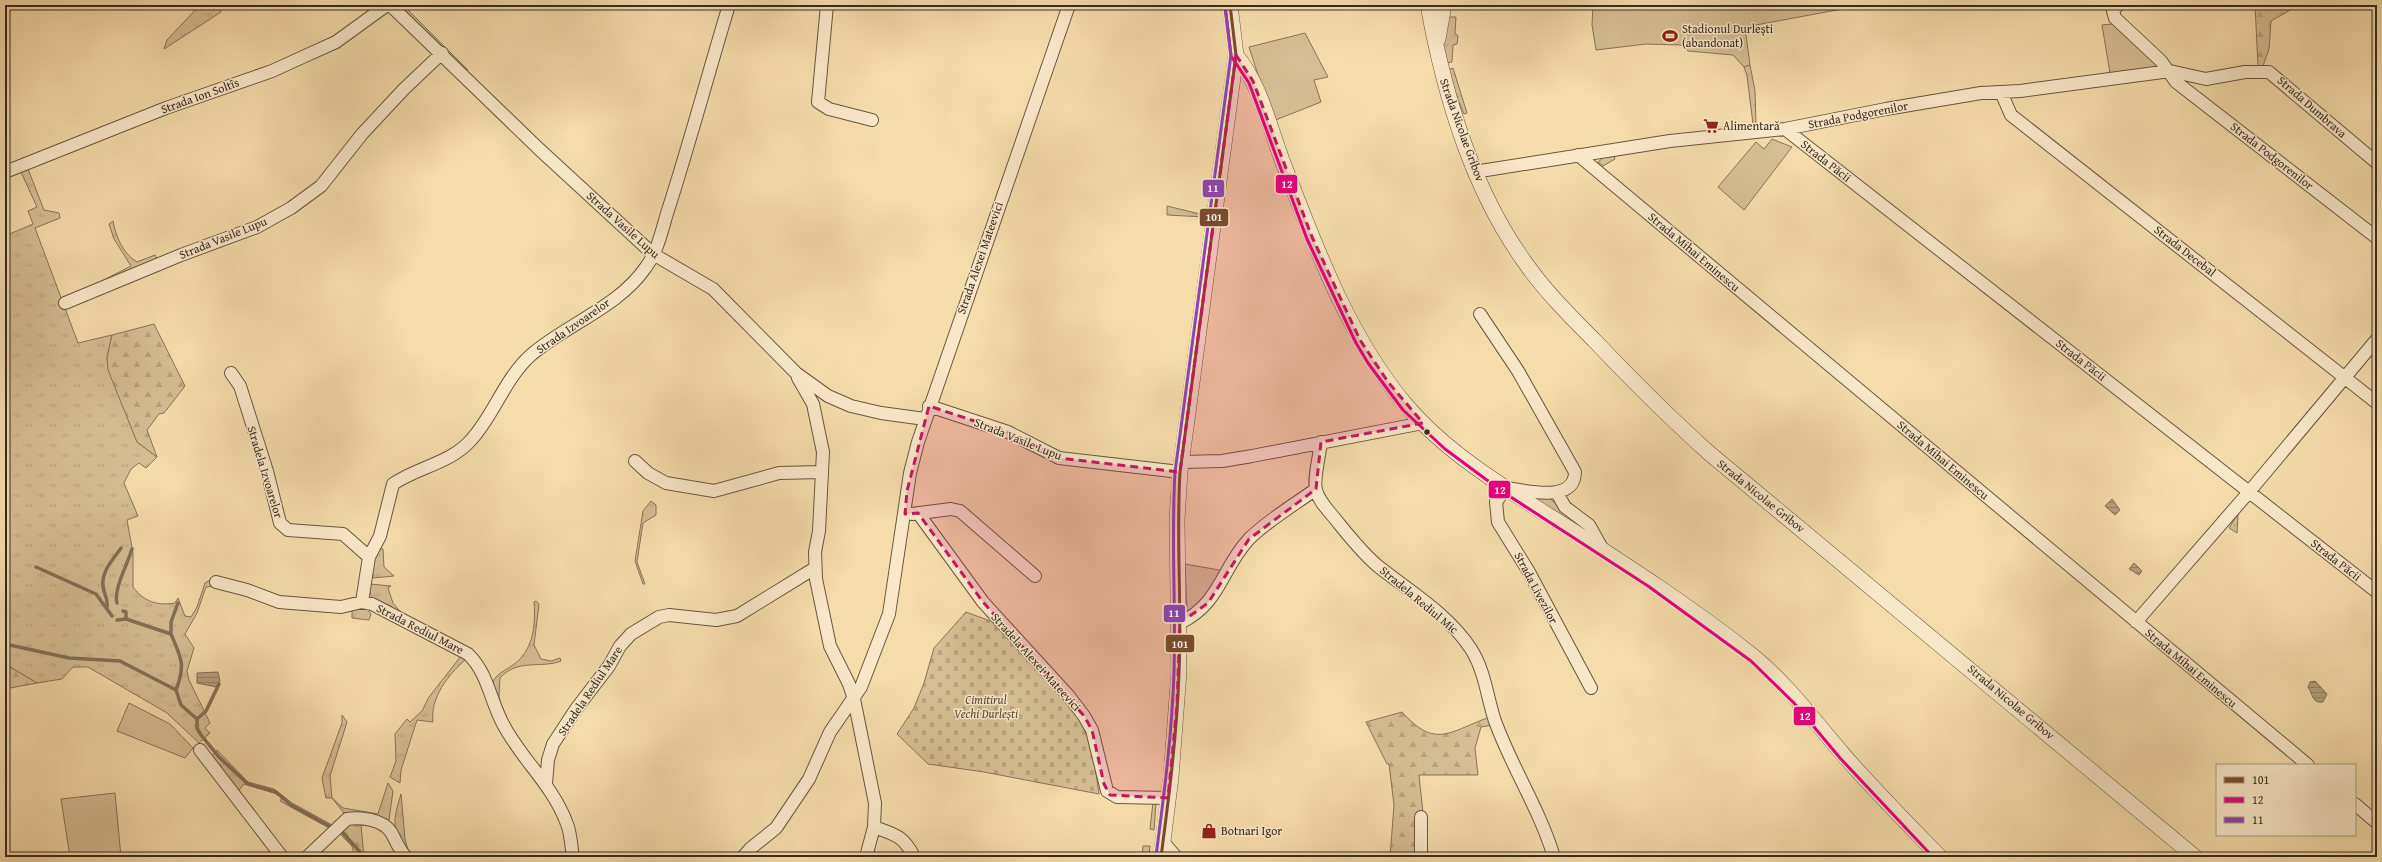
<svg xmlns="http://www.w3.org/2000/svg" width="2382" height="862" viewBox="0 0 2382 862" font-family="'Gentium Book Plus',serif">
<style>
.grass{fill:url(#grass-tufts);stroke:#867458}
.forest{fill:url(#forest-firs);stroke:#867458}
.cemetery{fill:url(#cemetery-stones);stroke:#867458}
.garden{fill:#d5be93;stroke:#867458}
.water{fill:url(#water-rules);stroke:#827156}
.lines{fill:none;stroke-linecap:round;stroke-linejoin:round}
.stream{stroke:#827156;stroke-width:3.5}
.minor-casing{stroke:#665741;stroke-width:14}
.tertiary-casing{stroke:#665741;stroke-width:16}
.minor{stroke:#f9e8c8;stroke-width:12}
.tertiary{stroke:#f9e8c8;stroke-width:15}
.bus-1-casing{stroke:#f9e8c8;stroke-width:6}
.bus-2-casing{stroke:#f9e8c8;stroke-width:6}
.bus-3-casing{stroke:#f9e8c8;stroke-width:6}
.bus-1{stroke:#7a4b2a;stroke-width:3}
.bus-2{stroke:#e5007d;stroke-width:3}
.bus-3{stroke:#8e44ad;stroke-width:3}
.marked{fill:#c2185b;fill-opacity:0.2;stroke:#c2185b;stroke-width:3;stroke-dasharray:8 5;stroke-linejoin:round}
.bus-dot{fill:#362b1e;stroke:#f9e8c8;stroke-width:1.5}
.labels{text-anchor:middle;stroke-width:3;stroke-linejoin:round;paint-order:stroke}
.poi-label{font-size:12px;fill:#362b1e;stroke:#f9e8c8;text-anchor:start}
.street-label{font-size:12px;fill:#362b1e;stroke:#f9e8c8}
.park-label{font-size:12px;font-style:italic;fill:#564835;stroke:#f9e8c8}
.line-badge{stroke:#f9e8c8;stroke-width:1.5}
.badge-label{font-size:11px;text-anchor:middle;font-weight:bold;fill:#fff}
</style>
<defs>
<pattern id="grass-tufts" width="24" height="20" patternUnits="userSpaceOnUse"><rect width="24" height="20" fill="#d5be93"/><path d="M3 7l-1-3M5 7V3M7 7l1-3M15 17l-1-3M17 17v-4M19 17l1-3" fill="none" stroke="#b7a37e"/></pattern>
<pattern id="forest-firs" width="22" height="20" patternUnits="userSpaceOnUse"><rect width="22" height="20" fill="#d5be93"/><path d="M5 1l3.5 6h-7zM16 11l3.5 6h-7z" fill="#b7a37e"/></pattern>
<pattern id="cemetery-stones" width="16" height="16" patternUnits="userSpaceOnUse"><rect width="16" height="16" fill="#d5be93"/><path d="M2 7V4a2 2 0 0 1 4 0v3zM10 15v-3a2 2 0 0 1 4 0v3z" fill="#b7a37e"/></pattern>
<pattern id="water-rules" width="6" height="5" patternUnits="userSpaceOnUse"><rect width="6" height="5" fill="#b5a07b"/><path d="M0 2.5h6" fill="none" stroke="#948364"/></pattern>
</defs>
<rect width="100%" height="100%" fill="#f6dcab"/>
<filter id="stains"><feTurbulence type="fractalNoise" baseFrequency=".005" numOctaves="4"/><feColorMatrix values="0 0 0 0 .2 0 0 0 0 .09 0 0 0 0 .02 0 0 0 .5 -.17"/></filter>
<radialGradient id="worn" r=".72"><stop offset=".6" stop-color="#630" stop-opacity="0"/><stop offset="1" stop-color="#630" stop-opacity=".3"/></radialGradient>
<path class="grass" d="M200,5H219L221,12L164,49L167,40Z
M397,5H403L468,70L466,71Z
M1447,17H1456L1455,33L1458,36L1457,44L1453,45L1452,62L1445,63L1442,37Z
M1750,65L1755,91L1756,123L1753,124L1747,76L1744,67Z
M1453,68L1467,113L1464,114L1446,71Z
M28,169L44,210L59,213L60,218L35,228L78,343L112,335L107,358L137,442L157,457L146,468L139,463L131,469L124,483L138,516L127,520L133,553V587C144,602 158,606 175,603L178,598L185,616L191,617L197,607L205,583L212,579L215,586L206,587L197,613L185,634L194,648L187,671L189,680L210,723L205,728L210,733L199,743L167,713L88,667H73L62,679L37,683L5,664V236L33,224L28,211L37,207L21,172Z
M1167,206L1204,215V217L1167,215Z
M113,221C116,237 123,254 137,262L155,255L158,260L88,288L131,266L114,239L109,224Z
M1518,492L1549,498L1588,528L1594,537Z
M651,501L656,505V515L643,523L637,562L645,584H643L635,561L643,511Z
M2238,514L2237,533L2229,528Z
M377,548L383,549L384,567L394,576L373,578L371,559Z
M370,584L391,586L388,588L393,603L401,613C387,607 366,602 370,584Z
M536,601L539,604L534,645L541,659L551,661L560,658L561,661C540,669 518,658 500,678L499,697L507,726L494,691L493,681C498,673 506,670 513,665C533,651 536,626 534,602Z
M361,608H367L371,614L369,620L352,618V610Z
M461,656L465,660C448,675 430,698 433,722L417,720L401,770L400,783L390,777L396,761L395,734L407,719L410,722L422,711L429,697Z
M342,715L347,722L330,776L332,798H326L322,778L342,723Z
M217,750L248,782L274,789L292,803L332,825L329,828L280,801L282,798L274,793L244,784L236,794L210,758Z
M401,794L405,839L410,857C393,828 391,827 401,794Z"/>
<path class="forest" d="M2255,5H2299L2271,21L2269,49L2263,66H2258Z
M154,324L185,386L164,413L159,414L147,430L157,457L137,442L108,370L107,358L112,335Z
M5,664L37,683L5,689Z
M1402,712C1436,750 1450,731 1490,717L1493,725L1481,727L1475,748L1478,775H1419L1423,813L1417,857H1390L1394,805L1389,764H1387L1366,722Z
M349,822L377,826L361,825L364,857H355L352,846L341,835L344,826Z"/>
<path class="cemetery" d="M966,612L993,622L1016,643L1083,721L1092,746L1099,794L984,772L928,764L897,734L914,708L924,683L934,648Z"/>
<path class="garden" d="M1593,5H1864L1745,27L1750,65L1744,67L1733,55L1688,51L1681,45L1646,44L1596,50L1592,25Z
M2112,24L2156,61L2158,67L2110,73L2102,25Z
M1305,33L1328,77L1314,80L1321,102L1273,121L1249,47Z
M1772,139L1792,147L1744,210L1718,187L1756,142L1764,149Z
M1614,155L1615,159L1603,166L1598,162L1605,156Z
M1185,564L1225,571L1218,583L1192,610H1187Z
M129,703L170,724L193,748L185,758L117,731Z
M388,783L393,791L389,820L385,822L366,816L344,813L332,798L343,808L378,814Z
M115,793L121,857H70L61,799Z
M1153,802L1156,803L1154,830L1150,829Z
M1143,846H1150L1149,857H1142Z"/>
<path class="water" d="M2112,499L2120,510L2115,515L2105,506Z
M2134,563L2142,571L2139,575L2129,569Z
M218,672L220,681L216,687L197,683V673Z
M2315,681L2327,694L2323,702C2312,704 2313,694 2308,687L2310,682Z"/>
<g class="lines">
<path class="stream" d="M36,567L96,594L112,616
M117,603C113,590 128,563 132,549
M107,607C108,596 104,596 103,586C101,571 113,560 121,548
M123,611L126,612V619
M117,620L126,619L171,634C181,658 186,664 176,690
M171,634V622L178,603
M5,644L69,658L120,661L176,690L181,705L197,719V728L201,735L219,757L248,784L276,792L291,805L331,827
M197,719L206,711L219,684
M343,833L360,852L361,857"/>
<defs>
<path id="minor" d="M390,5L539,149L653,254L713,289L796,373L828,396L851,406L881,413L925,419
M827,5L818,102L829,109L872,120
M2118,5L2113,11L2115,18L2161,61L2176,82L2377,238
M2001,92L2011,115L2377,403
M1785,129L2377,592
M1578,155L2308,765
M5,172L166,108L272,71L305,56L336,42L387,5
M1474,172L1670,141L1785,129L1886,109L1981,93L2020,91L2170,71L2206,79L2245,72H2269L2377,163
M65,303L181,255L257,227L291,208L321,186L362,134L404,89L442,53
M1480,314L1518,371L1575,472C1575,504 1524,490 1506,488L1496,502L1498,522L1529,572L1591,688
M231,373L240,386L267,471L280,523L288,530L343,534L369,557
M798,378L813,404L823,452L819,531L815,552L816,579L830,646L849,684L854,699L875,803L874,827L866,857
M929,406L1008,432L1059,458L1180,472
M1321,442C1320,453 1313,480 1316,490C1319,502 1329,511 1336,520C1349,536 1363,554 1379,567C1411,592 1449,615 1471,649C1485,671 1487,697 1495,721C1512,768 1539,808 1554,857
M635,461L648,473L666,483L714,491L779,473L822,472
M1181,462L1222,461L1252,456L1423,423
M1557,493L1565,507L1589,525L1603,550
M918,513L983,602L1068,695L1084,716L1092,730L1107,791L1117,797L1168,798
M912,514L951,509L960,511L1035,576
M216,582L247,590L279,602L341,607L362,602L372,604L468,654C488,673 490,700 503,724C521,759 553,785 567,824C571,834 571,846 573,857
M362,602L369,557L380,536L393,484C418,467 451,463 471,440C494,415 505,378 531,355C565,325 619,307 646,267C659,250 663,224 670,204C691,138 709,71 729,5
M2136,622L2249,492L2377,339
M1180,623C1221,603 1221,569 1249,539C1268,520 1294,505 1316,489
M200,750L282,857
M546,784L548,760L553,744L576,709L609,666L620,646L631,634L659,617L669,615L716,620L737,616L815,568
M2355,804L2377,823
M1421,817V857
M874,827C895,835 903,835 914,857
M1164,843L1176,857
M307,857L347,819C361,817 382,819 391,832C396,841 399,850 406,857
M743,857L751,848L776,828L809,779L830,732L861,687L889,614L910,473L918,442L1069,5"/>
<path id="tertiary" d="M1428,5C1444,94 1471,187 1524,261C1544,290 1569,315 1594,340C1631,379 1669,417 1709,453L2195,857
M1438,39L1444,5
M1236,55C1260,84 1269,125 1282,160C1315,245 1347,335 1406,405C1448,455 1513,493 1567,527C1631,568 1694,609 1753,656C1787,684 1813,719 1842,753C1873,789 1907,823 1940,857
M1161,857L1171,777L1179,672L1177,520L1180,472L1236,55L1230,5"/>
</defs>
<use href="#minor" class="minor-casing"/>
<use href="#tertiary" class="tertiary-casing"/>
<use href="#minor" class="minor"/>
<use href="#tertiary" class="tertiary"/>
<defs>
<path id="bus-1" d="M1161,857C1169,796 1177,734 1179,673C1182,606 1176,539 1180,472L1236,55L1230,5"/>
<path id="bus-2" d="M1225,6L1231,56L1249,83L1307,239L1356,343L1368,363L1403,410L1445,449L1503,492L1648,586L1751,661L1794,703L1840,758L1933,857"/>
<path id="bus-3" d="M1156,856C1164,795 1172,734 1174,672C1176,605 1171,539 1175,472L1231,55L1225,6"/>
</defs>
<use href="#bus-1" class="bus-1-casing"/>
<use href="#bus-2" class="bus-2-casing"/>
<use href="#bus-3" class="bus-3-casing"/>
<use href="#bus-1" class="bus-1"/>
<use href="#bus-2" class="bus-2"/>
<use href="#bus-3" class="bus-3"/>
</g>
<path class="marked" d="M1236,55L1253,81L1312,237L1360,340L1388,382L1423,423L1321,442L1316,489L1249,539L1208,603L1180,623L1177,706L1168,798L1110,795L1104,784L1092,730L1084,716L983,602L918,513L905,514L907,491L929,406L1008,432L1059,458L1180,472Z"/>
<defs>
<symbol id="stadium-bare" viewBox="-9 -9 18 18"><path d="M0-5a6.5 5 0 1 0 0 10a6.5 5 0 1 0 0-10ZM-3.5-1.8h7v3.6h-7Z" fill="#8f2418" stroke="#f9e8c8" stroke-width="2.5" paint-order="stroke"/></symbol>
<symbol id="supermarket-bare" viewBox="-9 -9 18 18"><path d="M-6-5.5h2.5l.6 2H6L4.5 2H-2.5L-4.4-4H-6ZM-1.5 3.2a1.3 1.3 0 1 0 .1 0ZM3 3.2a1.3 1.3 0 1 0 .1 0Z" fill="#8f2418" stroke="#f9e8c8" stroke-width="2.5" paint-order="stroke"/></symbol>
<symbol id="shop-bare" viewBox="-9 -9 18 18"><path d="M-5-2.5h2.3a2.7 3.5 0 0 1 5.4 0H5L5.5 6h-11ZM-1.5-2.5h3a1.5 2.3 0 0 0-3 0Z" fill="#8f2418" stroke="#f9e8c8" stroke-width="2.5" paint-order="stroke"/></symbol>
</defs>
<g fill-rule="evenodd">
<use href="#stadium-bare" x="1659" y="25" width="22" height="22"/>
<use href="#supermarket-bare" x="1700" y="115" width="22" height="22"/>
<use href="#shop-bare" x="1198" y="820" width="22" height="22"/>
</g>
<circle class="bus-dot" cx="1427" cy="432" r="3.5"/>
<g class="labels">
<g class="poi-label">
<text x="1682" y="33">Stadionul Durlești<tspan x="1682" dy="14">(abandonat)</tspan></text>
<text x="1723" y="130">Alimentară</text>
<text x="1221" y="835">Botnari Igor</text>
</g>
<g class="street-label">
<text transform="translate(200 96) rotate(-20)" y="4">Strada Ion Soltîs</text>
<text transform="translate(2312 107) rotate(41)" y="4">Strada Dumbrava</text>
<text transform="translate(1858 115) rotate(-11)" y="4">Strada Podgorenilor</text>
<text transform="translate(1462 130) rotate(70)" y="4">Strada Nicolae Gribov</text>
<text transform="translate(2272 156) rotate(38)" y="4">Strada Podgorenilor</text>
<text transform="translate(1826 161) rotate(38)" y="4">Strada Păcii</text>
<text transform="translate(623 225) rotate(42)" y="4">Strada Vasile Lupu</text>
<text transform="translate(223 238) rotate(-22)" y="4">Strada Vasile Lupu</text>
<text transform="translate(2185 251) rotate(38)" y="4">Strada Decebal</text>
<text transform="translate(1694 252) rotate(40)" y="4">Strada Mihai Eminescu</text>
<text transform="translate(980 258) rotate(-71)" y="4">Strada Alexei Mateevici</text>
<text transform="translate(573 326) rotate(-35)" y="4">Strada Izvoarelor</text>
<text transform="translate(2081 360) rotate(38)" y="4">Strada Păcii</text>
<text transform="translate(1018 439) rotate(22)" y="4">Strada Vasile Lupu</text>
<text transform="translate(1943 460) rotate(40)" y="4">Strada Mihai Eminescu</text>
<text transform="translate(265 472) rotate(73)" y="4">Stradela Izvoarelor</text>
<text transform="translate(1761 496) rotate(39)" y="4">Strada Nicolae Gribov</text>
<text transform="translate(2336 560) rotate(38)" y="4">Strada Păcii</text>
<text transform="translate(1536 588) rotate(62)" y="4">Strada Livezilor</text>
<text transform="translate(1419 600) rotate(40)" y="4">Stradela Rediul Mic</text>
<text transform="translate(420 629) rotate(27)" y="4">Strada Rediul Mare</text>
<text transform="translate(1036 662) rotate(48)" y="4">Stradela Alexei Mateevici</text>
<text transform="translate(2191 668) rotate(40)" y="4">Strada Mihai Eminescu</text>
<text transform="translate(590 691) rotate(-56)" y="4">Stradela Rediul Mare</text>
<text transform="translate(2011 702) rotate(40)" y="4">Strada Nicolae Gribov</text>
</g>
<g class="park-label">
<text x="986" y="704">Cimitirul<tspan x="986" dy="14">Vechi Durlești</tspan></text>
</g>
</g>
<g class="line-badge">
<rect x="1275" y="174" width="23" height="20" rx="4" fill="#e5007d"/>
<rect x="1202" y="179" width="23" height="19" rx="4" fill="#8e44ad"/>
<rect x="1199" y="208" width="30" height="19" rx="4" fill="#7a4b2a"/>
<rect x="1488" y="480" width="23" height="19" rx="4" fill="#e5007d"/>
<rect x="1163" y="604" width="23" height="19" rx="4" fill="#8e44ad"/>
<rect x="1165" y="634" width="30" height="19" rx="4" fill="#7a4b2a"/>
<rect x="1793" y="706" width="23" height="20" rx="4" fill="#e5007d"/>
</g>
<g class="badge-label">
<text x="1287" y="188">12</text>
<text x="1213" y="192">11</text>
<text x="1214" y="221">101</text>
<text x="1500" y="494">12</text>
<text x="1174" y="617">11</text>
<text x="1180" y="648">101</text>
<text x="1805" y="720">12</text>
</g>
<rect width="2382" height="862" fill="none" stroke="#f6dcab" stroke-width="20"/>
<rect x="6" y="6" width="2370" height="850" fill="none" stroke="#362b1e" stroke-width="2"/>
<rect x="10" y="10" width="2362" height="842" fill="none" stroke="#362b1e"/>
<rect x="2216" y="764" width="140" height="72" fill="#f9e8c8" stroke="#ab9c84"/>
<rect x="2224" y="777" width="20" height="6" fill="#7a4b2a" stroke="#ab9c84"/>
<text x="2252" y="784" font-size="12" fill="#362b1e">101</text>
<rect x="2224" y="797" width="20" height="6" fill="#e5007d" stroke="#ab9c84"/>
<text x="2252" y="804" font-size="12" fill="#362b1e">12</text>
<rect x="2224" y="817" width="20" height="6" fill="#8e44ad" stroke="#ab9c84"/>
<text x="2252" y="824" font-size="12" fill="#362b1e">11</text>
<rect width="100%" height="100%" filter="url(#stains)"/>
<rect width="100%" height="100%" fill="url(#worn)"/>
</svg>
